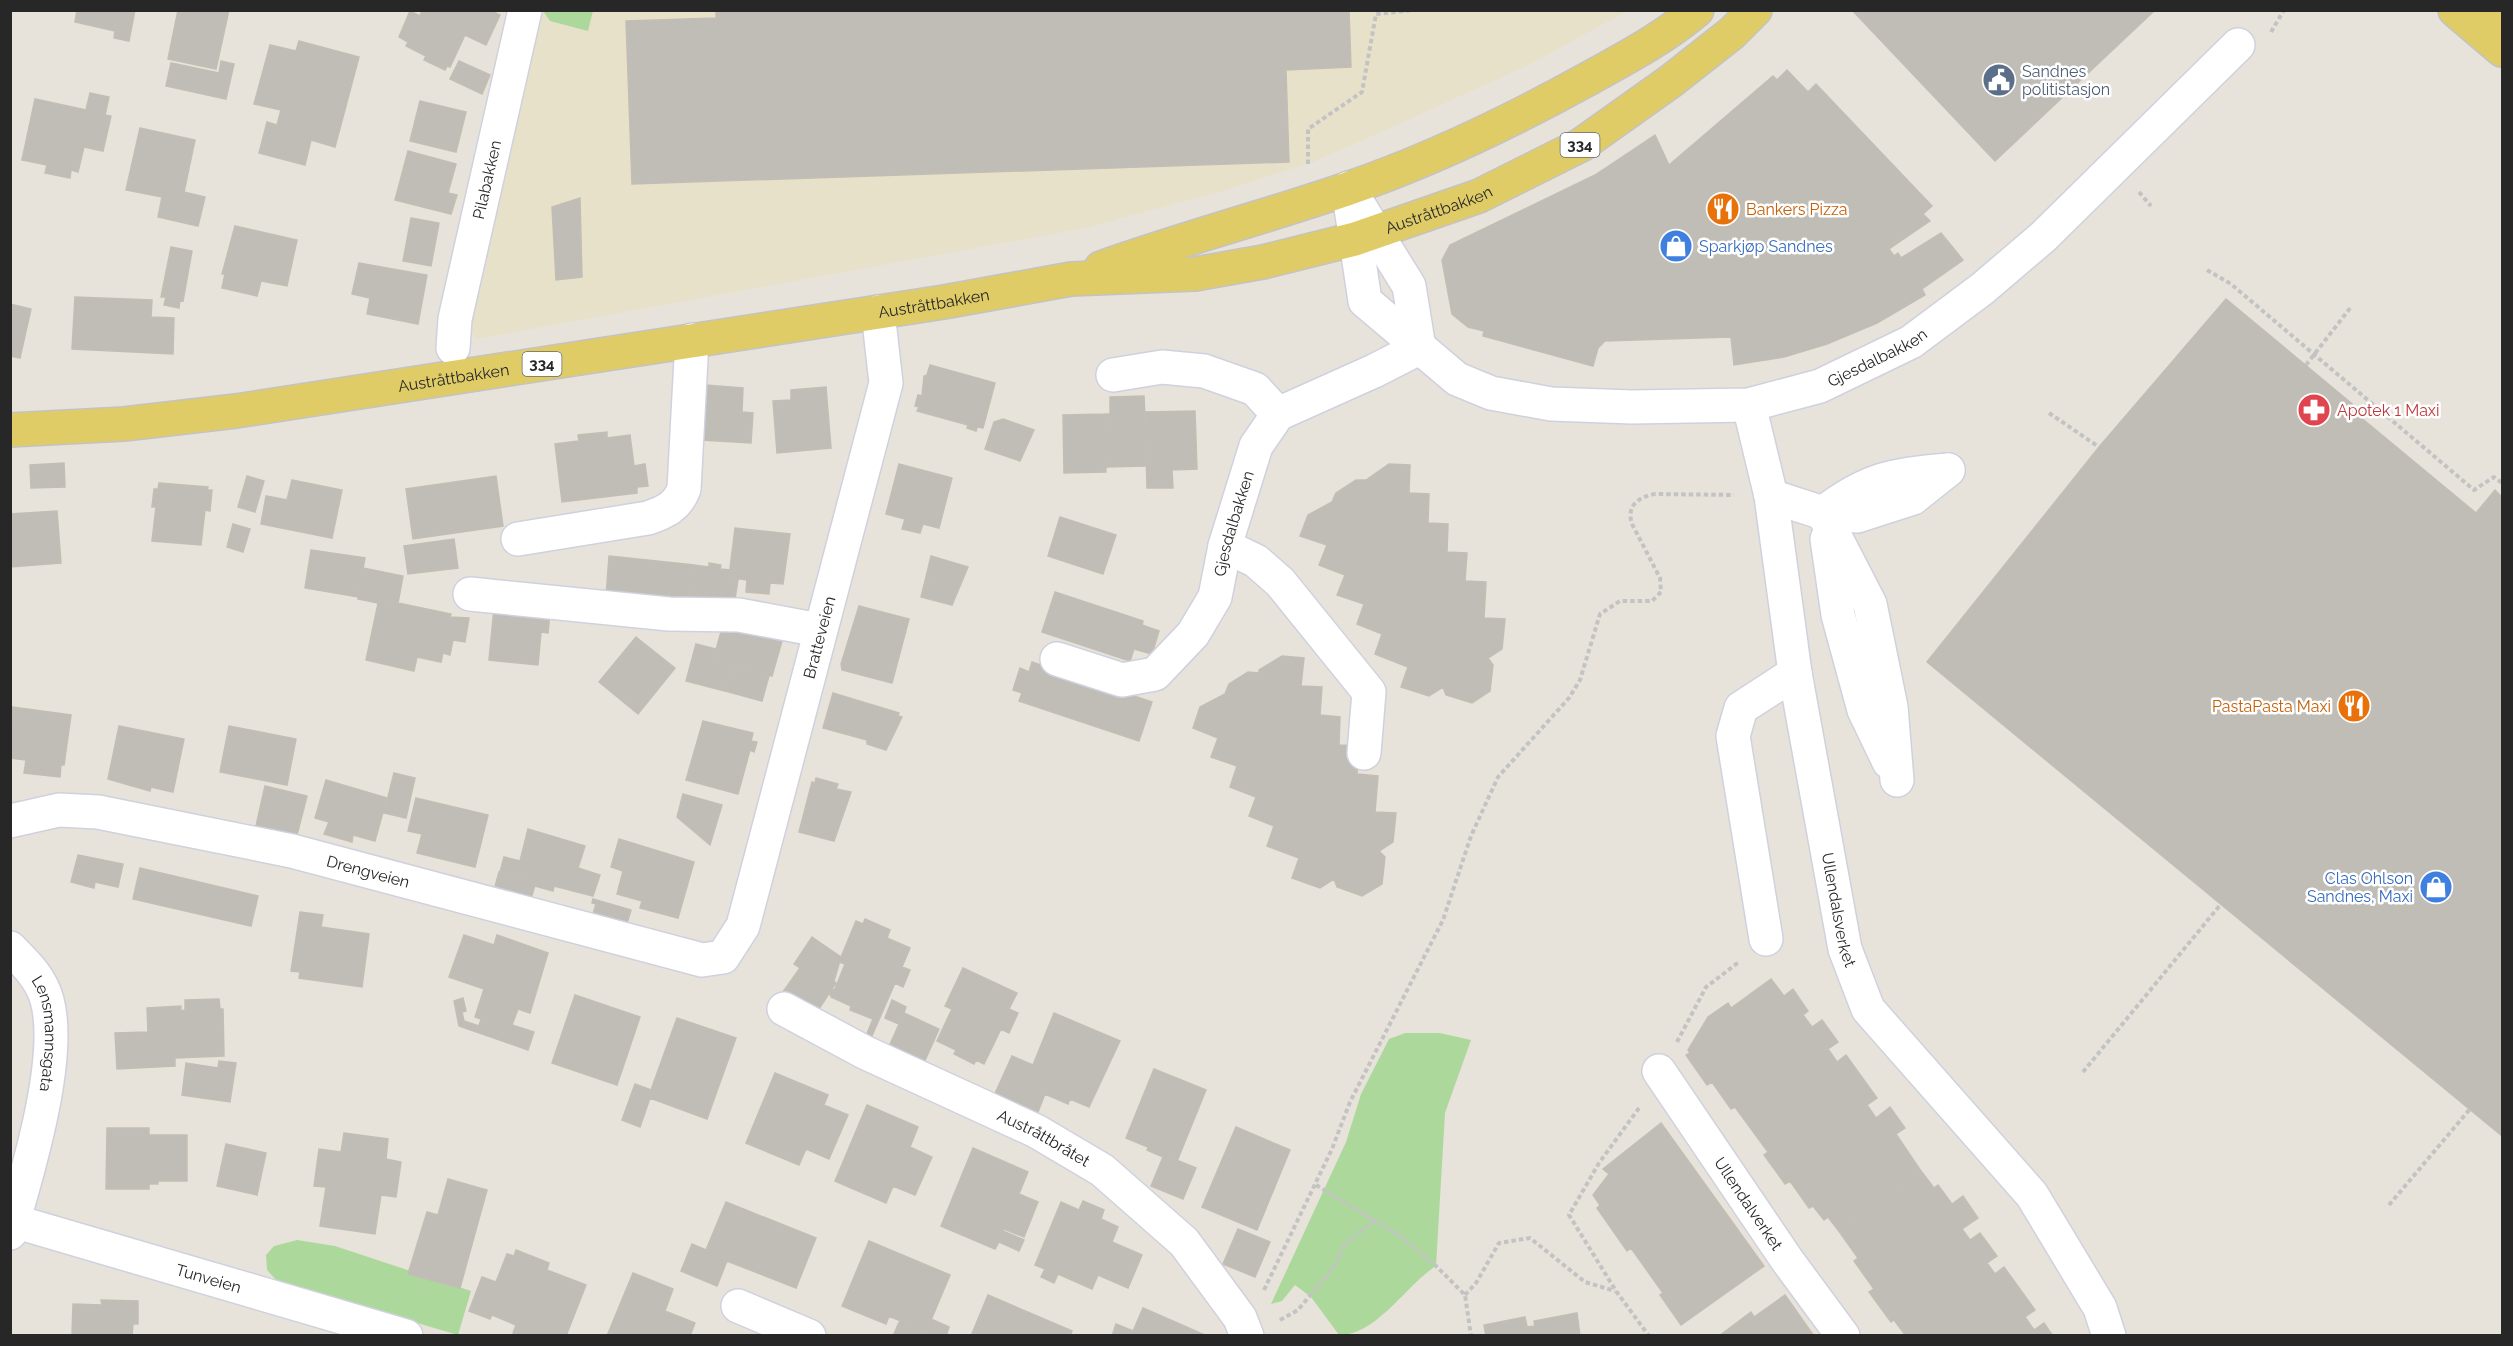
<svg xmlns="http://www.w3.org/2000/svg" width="2513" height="1346" viewBox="0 0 2513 1346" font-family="Raleway,sans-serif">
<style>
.education{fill:#e8e1ca}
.green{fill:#acd99b}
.building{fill:#c0bcb6;stroke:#c3beb4;stroke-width:1.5}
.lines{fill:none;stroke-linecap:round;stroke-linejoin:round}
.minor-casing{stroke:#cfd1de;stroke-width:36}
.major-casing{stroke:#c3c3c3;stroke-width:36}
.path{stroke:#c3c3c3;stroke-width:4;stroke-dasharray:4.5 3;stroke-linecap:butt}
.minor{stroke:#fff;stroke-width:33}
.major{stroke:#e0cc67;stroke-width:33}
.labels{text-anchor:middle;stroke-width:5;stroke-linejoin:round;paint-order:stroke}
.shield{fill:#fff;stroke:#686868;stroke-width:1.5}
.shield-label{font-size:15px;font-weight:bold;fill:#272727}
.service-label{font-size:16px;fill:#4e5e75;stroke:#fff;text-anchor:start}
.street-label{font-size:16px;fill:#272727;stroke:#fff}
.food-label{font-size:16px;fill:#c56008;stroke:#fff;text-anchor:start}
.shop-label{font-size:16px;fill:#366cbe;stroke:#fff;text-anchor:start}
.health-label{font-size:16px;fill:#be3a42;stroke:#fff;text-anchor:start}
</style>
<rect width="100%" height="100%" fill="#e8e3da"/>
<path class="education" d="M537,11H1627L1529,65L1368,138L1313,162L1226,190L1086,228L477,339L464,328Z"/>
<path class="green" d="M543,11H593L588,31L550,21Z
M1405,1033H1440L1471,1040L1445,1113L1436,1266C1406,1285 1376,1336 1339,1335L1311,1297L1295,1285L1282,1301L1271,1304L1346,1142L1361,1094L1389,1039Z
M297,1240L335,1246L471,1291L458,1335L278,1282L267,1270L266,1255L274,1246Z"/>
<path class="building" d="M77,10H135L129,41L114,38L115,31L75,22Z
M178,10H229L216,69L168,59Z
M422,10H490L500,15L486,45L465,35L450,67L447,66L445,70L424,60L426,56L406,46L408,42L399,37L410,11L420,16Z
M716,10H1349L1351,67L1286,70L1289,162L632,184L626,21L716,18Z
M1852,10H2155L1995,161Z
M299,41L359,57L335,147L311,140L305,165L259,153L267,122L277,125L281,110L254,104L270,45L296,51Z
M221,61L234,64L226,99L166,86L171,63L219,73Z
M459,61L490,75L482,94L450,79Z
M1787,70L1808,92L1816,84L1932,206L1923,214L1930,221L1889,249L1894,256L1898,253L1901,258L1941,233L1963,260L1922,289L1925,295L1877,323L1827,344L1784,357L1734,365L1731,337L1605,341L1598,348L1593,366L1483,336L1484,331L1468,327L1452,314L1442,260L1450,245L1595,175L1655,135L1669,165L1773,76L1777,80Z
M90,93L109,97L105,115L111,116L103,151L84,147L78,172L71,170L70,178L45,173L47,165L22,160L35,99L86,110Z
M420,101L466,112L456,152L410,141Z
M140,128L195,140L184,192L205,197L198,226L158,217L162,197L126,190Z
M408,151L456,164L448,193L457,195L451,214L395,200Z
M580,198L582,277L556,280L552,207Z
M411,218L439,223L431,266L403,261Z
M235,226L297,240L287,286L261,281L257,296L222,288L225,274H222Z
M171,247L192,251L183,301L180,300L179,308L164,305L166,297H161Z
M359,263L427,275L418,324L367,314L370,298L352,294Z
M75,297L152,300L151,317L174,318L173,354L72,349Z
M2226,299L2362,412L2359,416L2476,513L2495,490L2502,497V1136L1927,662L2099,447Z
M10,304L31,309L20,358L10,356Z
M930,365L995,383L983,428L977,427L976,431L967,428L968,425L917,411L919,407L915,406L918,395L922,396L924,376L927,375Z
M705,385L743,388L742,412L753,413L751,443L701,440Z
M826,387L831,448L777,453L773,401L791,400V390Z
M1144,396L1147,466L1106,467L1105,414H1110V397Z
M1195,411L1197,469L1172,470L1173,488H1147L1145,412Z
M1105,414L1106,472L1064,473L1063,415Z
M1003,419L1034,430L1020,461L985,449L994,422Z
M607,432V438L630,435L634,466L645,464L648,486L637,487V493L562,502L555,444L579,441L578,435Z
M64,463L65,487L31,488L30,465Z
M899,464L952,478L939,528L923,524L920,533L902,529L905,519L886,514Z
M1389,464L1410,465L1409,493L1429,494L1428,523L1448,524L1447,552L1467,553L1465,581L1486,582L1484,618L1505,619L1502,649L1488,658L1493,665L1490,691L1472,703L1446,695L1443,687L1429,696L1401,687L1408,667L1375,654L1382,634L1357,624L1364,604L1337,595L1345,575L1319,565L1327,545L1300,536L1308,515L1332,502L1336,493L1356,480H1366Z
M247,476L264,481L255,512L238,507Z
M496,476L503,526L413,539L406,489Z
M292,480L342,490L332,538L261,524L266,496L287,500Z
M159,483L208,487L207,490H212L210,511L205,510L201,545L152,541L156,507H152L154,489H158Z
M57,511L61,563L10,567V514Z
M1060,517L1116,535L1103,574L1048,556Z
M233,524L250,529L243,552L227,547Z
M735,528L790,534L783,584L770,583L769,594L746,592L747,580L729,577Z
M454,539L458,568L408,574L404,546Z
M311,550L365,558L358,597L305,588Z
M609,556L694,565L689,607L606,597Z
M931,556L968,567L960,586L926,577Z
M709,563L721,565L720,569L730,570L729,577L738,579L734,606L689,607L694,565L709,567Z
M363,568L403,576L398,603L379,599L377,603L358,599Z
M926,577L960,586L952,605L921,597Z
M1055,592L1143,621L1142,625L1159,631L1152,654L1134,649L1130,661L1042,632Z
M379,599L451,614L450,617L469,618L465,642L453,640L450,655L443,653L441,662L417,657L414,671L366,660Z
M859,606L909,619L892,683L842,670L841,664Z
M494,608L550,613L548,633L541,632L538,665L489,660Z
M725,618L784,634L772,676L713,660Z
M636,637L675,668L638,714L599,682Z
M696,644L716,649L713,660L732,665L725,691L686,681Z
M1282,656L1304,658L1301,686L1322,687L1320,715L1340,717L1339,745L1359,746L1357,774L1378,776L1375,812L1396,813L1393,842L1379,851L1385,857L1382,884L1362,896L1337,887L1334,879L1320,888L1292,878L1299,858L1267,846L1274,826L1249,816L1256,797L1230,787L1237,766L1211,757L1218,738L1193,728L1200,707L1225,694L1229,684L1248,672L1259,673V670Z
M1032,662L1152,702L1139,741L1019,701L1022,693L1013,690L1020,668L1029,672Z
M732,665L769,676L762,701L725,691Z
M833,693L899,713L898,716L902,717L886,750L867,744V740L823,728Z
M12,707L71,715L64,765H61L60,777L24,773L26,760L10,758Z
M703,721L753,733L751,741L757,742L754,752L750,750L738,794L686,780Z
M119,726L184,739L173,792L151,787L150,791L108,779Z
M229,726L296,739L287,785L220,772Z
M394,773L415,778L406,818L384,813Z
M816,778L838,784L836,789L851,792L834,841L799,832L812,782L815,783Z
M326,780L387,798L375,841L353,835L352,842L324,834L329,822L315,818Z
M265,786L307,796L297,835L256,826Z
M683,794L722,805L710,845L677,817Z
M416,798L488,815L475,867L417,853L422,834L408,831Z
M528,829L585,846L578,868L600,875L593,896L554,886L553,891L535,886L536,882L500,872L504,857L520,861Z
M619,839L694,862L678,918L640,908L642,901L617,894L623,871L611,867Z
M78,855L123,864L118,887L95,882L94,888L71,882Z
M140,868L258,896L251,926L133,899Z
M499,872L536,882L529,905L493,894Z
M593,899L631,910L625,930L592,917L596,904L592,903Z
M300,912L323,915L321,927L369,934L362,987L299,978L300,972L291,971Z
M865,919L890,930L887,938L910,948L902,967L910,970L903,987L895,983L871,1038L866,1036L873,1019L850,1010L851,1006L831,997L830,992L835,989L845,964L839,962L856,921L863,924Z
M464,935L494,945L497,935L548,953L530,1013L518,1009L512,1025L534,1032L528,1050L459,1026L454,1001L463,998L466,1011L462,1012L464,1021L479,1026L481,1019L475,1017L484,989L449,977Z
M812,937L841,957L834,981L836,983L813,1018L780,996L800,968L794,964Z
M963,968L1017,993L1009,1009L1018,1013L1009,1033L1001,1029L984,1064L976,1060L974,1064L954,1054L956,1050L937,1041L952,1009L945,1006Z
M1771,979L1784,996L1793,989L1808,1011L1803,1015L1812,1027L1822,1020L1838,1042L1828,1049L1837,1062L1846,1055L1877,1098L1867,1105L1876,1118L1890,1107L1905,1128L1896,1134L1921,1171L1838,1230L1828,1217L1824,1220L1813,1206L1809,1208L1790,1181L1785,1184L1764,1155L1768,1152L1735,1107L1731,1109L1712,1082L1707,1085L1686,1055L1690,1053L1688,1050L1708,1017L1728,1003L1731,1008Z
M575,995L640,1017L617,1085L552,1063Z
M219,999L220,1009H223L224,1056L175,1058V1066L117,1069L115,1033L148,1032L147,1008L181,1006V1011L185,1010V1000Z
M892,1000L906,1007L904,1013L939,1029L923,1065L888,1049L899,1024L885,1018Z
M1054,1013L1120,1041L1089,1107L1070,1099L1068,1104L1045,1094L1036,1117L993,1098L1012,1056L1033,1065Z
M677,1018L736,1038L707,1119L650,1098L640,1127L622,1120L635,1084L651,1090Z
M219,1061L236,1063L230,1102L182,1095L186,1063L218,1068Z
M1154,1069L1206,1090L1178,1159L1169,1157L1196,1168L1183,1199L1151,1186L1163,1157L1147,1150L1148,1147L1126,1138Z
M775,1073L828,1095L824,1105L848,1115L829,1159L806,1149L799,1165L746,1143Z
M867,1105L918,1127L910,1147L932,1157L915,1195L893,1186L886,1203L835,1181Z
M1661,1123L1764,1266L1681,1325L1660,1295L1663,1293L1631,1248L1627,1251L1597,1208L1600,1205L1593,1195L1609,1174L1603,1169Z
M1236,1127L1290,1150L1257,1230L1202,1207Z
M107,1128H149V1135H187V1181H158V1184H149V1189H106Z
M344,1133L388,1139L386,1159L401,1162L396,1197L381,1195L375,1234L320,1226L326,1187L314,1186L319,1149L341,1152Z
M226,1144L266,1153L257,1195L217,1186Z
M973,1148L1028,1172L1019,1194L1038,1202L1024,1237L1004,1229L1003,1231L1024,1240L1019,1251L999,1242L995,1249L941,1226Z
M1921,1171L1934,1188L1938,1185L1952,1204L1963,1196L1978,1218L1962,1229L1970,1240L1980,1233L1997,1256L1987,1263L1995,1274L2004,1267L2035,1310L2025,1317L2034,1330L2044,1323L2053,1336H1906L1894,1320L1891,1322L1869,1292L1874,1289L1854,1261L1858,1258L1838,1230Z
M448,1179L487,1190L460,1288L408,1274L427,1212L438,1215Z
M1083,1201L1104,1210L1101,1219L1118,1227L1112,1242L1142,1255L1128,1288L1098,1275L1092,1289L1058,1274L1054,1283L1041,1277L1045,1269L1035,1265L1061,1202L1079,1210Z
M726,1202L816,1238L796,1288L727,1261L717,1286L681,1271L692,1244L706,1250Z
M1238,1229L1270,1242L1255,1277L1223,1264Z
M869,1241L950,1275L926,1332L889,1316L886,1324L842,1306Z
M516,1250L549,1263L547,1270L586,1285L566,1336H518L513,1333L516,1325L492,1315L490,1319L469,1311L482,1277L496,1282L507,1254L514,1256Z
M633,1273L673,1289L665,1311L695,1323L690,1336H607Z
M988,1295L1072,1331L1070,1336H971Z
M1785,1295L1814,1336H1719L1751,1312L1754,1317Z
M101,1300L138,1301V1324H133L132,1336H72L73,1304L102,1305Z
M1143,1308L1207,1336H1131Z
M1577,1313L1580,1336H1529L1527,1327L1535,1326L1534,1321Z
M1525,1317L1529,1336H1486L1484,1325Z
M931,1319L949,1327L946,1336H893L900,1320L926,1332Z
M1116,1324L1133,1331L1131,1336H1112Z"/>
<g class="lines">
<defs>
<g id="minor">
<path id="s1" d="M1348,188L1365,301L1457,379L1491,393L1551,404L1632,407L1749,405L1820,386L1911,342L1982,289L2043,237L2238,45"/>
<path d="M1360,207L1409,286L1419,348"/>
<path id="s2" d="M453,348L455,319L525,10"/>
<path d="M1113,375L1162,367L1204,371L1255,389L1278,414"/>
<path id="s3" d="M1749,405L1771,496L1795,673L1845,949L1868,1009L2032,1195L2100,1308L2109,1336"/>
<path d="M1771,496L1823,513L1857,516L1913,498L1948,470"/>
<path d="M1823,513L1870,604L1891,707L1897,780"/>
<path d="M1823,513C1867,479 1894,474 1948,470"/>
<path d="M518,539L648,518C665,512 677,507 684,489L692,340"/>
<path d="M1827,539L1838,615L1864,710L1889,762"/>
<path d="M1225,546L1256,561L1280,582L1369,692L1364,753"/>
<path d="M470,594L669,614L739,615L819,630"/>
<path id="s4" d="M1057,659L1122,680L1155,674L1193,634L1215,597L1225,546L1256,446L1278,414L1374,371L1419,348"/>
<path id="s5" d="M10,821L59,810L98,812L292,851L702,960L723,957L743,926L886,383L878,312"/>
<path d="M1766,939L1733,736L1741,708L1795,673"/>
<path id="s6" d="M10,948C26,964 41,978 47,1000C63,1058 27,1174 10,1233"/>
<path id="s7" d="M784,1009L864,1052L1036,1131L1102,1170L1184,1242L1240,1318L1247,1336"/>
<path id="s8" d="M1659,1071L1787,1260L1843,1336"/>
<path id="s9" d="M10,1220L406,1336"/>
<path d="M738,1306L809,1336"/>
</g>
<g id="major">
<path d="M2455,10L2502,50"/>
<path d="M2497,10L2502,15"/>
<path d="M1101,268C1182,239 1265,217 1347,189C1429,161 1510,122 1586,80C1624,59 1664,38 1697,10"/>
<path id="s10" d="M10,430L124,424L236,411L944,302L1071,279L1195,274L1263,262L1355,239L1479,196L1581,145L1671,81L1732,33L1755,10"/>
</g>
</defs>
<use href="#minor" class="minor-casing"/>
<use href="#major" class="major-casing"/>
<path class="path" d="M2271,32L2284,10
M1308,164V129L1362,92L1376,14L1414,10
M2139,192L2151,206
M2207,270L2231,284L2474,490L2494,477L2502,483
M2306,365L2351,307
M2049,413L2099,447
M1677,1042L1706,987L1739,962
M2083,1072L2221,904
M1639,1108L1599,1163L1569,1215L1616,1291L1649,1336
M1316,1185L1402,1237L1436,1266L1465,1295L1471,1336
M2389,1205L2470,1109
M1264,1290L1332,1149L1350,1102L1443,920L1471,836L1498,777L1569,698L1580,680L1600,614L1620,601H1652L1661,592L1660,578L1632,524C1626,506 1638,497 1655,494L1734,495
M1465,1295L1476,1283L1499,1243L1530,1238L1585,1282L1615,1291
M1280,1320L1298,1310L1333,1268L1346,1243L1375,1220"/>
<use href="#minor" class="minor"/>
<use href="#major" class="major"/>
</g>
<defs>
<symbol id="civic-disc" viewBox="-11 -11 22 22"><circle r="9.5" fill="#5c6f8a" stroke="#fff"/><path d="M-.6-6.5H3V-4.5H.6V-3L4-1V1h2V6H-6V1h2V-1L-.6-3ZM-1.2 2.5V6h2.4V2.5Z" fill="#fff"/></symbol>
<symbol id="restaurant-disc" viewBox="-11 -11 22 22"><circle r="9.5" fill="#e8710a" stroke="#fff"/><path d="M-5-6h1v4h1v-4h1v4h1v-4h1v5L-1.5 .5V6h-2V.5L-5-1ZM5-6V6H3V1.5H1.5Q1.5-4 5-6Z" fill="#fff"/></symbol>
<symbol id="shop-disc" viewBox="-11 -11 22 22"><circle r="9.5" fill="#3f7fe0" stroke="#fff"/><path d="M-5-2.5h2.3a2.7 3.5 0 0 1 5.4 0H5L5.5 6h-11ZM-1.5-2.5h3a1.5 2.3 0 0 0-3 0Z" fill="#fff"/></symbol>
<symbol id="pharmacy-disc" viewBox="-11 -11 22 22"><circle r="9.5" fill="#e0444e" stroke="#fff"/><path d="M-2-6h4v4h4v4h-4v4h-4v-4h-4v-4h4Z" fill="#fff"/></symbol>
</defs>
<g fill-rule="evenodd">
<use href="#civic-disc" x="1980" y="61" width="38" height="38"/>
<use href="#restaurant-disc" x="1704" y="190" width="38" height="38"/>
<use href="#shop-disc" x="1657" y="227" width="38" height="38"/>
<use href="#pharmacy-disc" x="2295" y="391" width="38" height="38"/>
<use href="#restaurant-disc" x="2335" y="687" width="38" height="38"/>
<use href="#shop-disc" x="2417" y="868" width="38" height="38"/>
</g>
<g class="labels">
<g class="shield">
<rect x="1560.5" y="133" width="39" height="24" rx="4.5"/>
<rect x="522.5" y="352" width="39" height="24" rx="4.5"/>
</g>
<g class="shield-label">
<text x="1580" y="150">334</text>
<text x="542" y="369">334</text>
</g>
<g class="service-label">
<text x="2022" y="77">Sandnes<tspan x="2022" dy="18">politistasjon</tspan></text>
</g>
<g class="street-label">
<text dy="6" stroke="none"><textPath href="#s2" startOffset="172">Pilabakken</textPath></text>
<text dy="6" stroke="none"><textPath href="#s10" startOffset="1449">Austråttbakken</textPath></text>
<text dy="6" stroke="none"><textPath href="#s10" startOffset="933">Austråttbakken</textPath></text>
<text dy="6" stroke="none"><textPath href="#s1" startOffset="668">Gjesdalbakken</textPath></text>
<text dy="6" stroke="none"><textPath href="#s10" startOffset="447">Austråttbakken</textPath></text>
<text dy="6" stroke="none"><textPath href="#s4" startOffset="276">Gjesdalbakken</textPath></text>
<text dy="6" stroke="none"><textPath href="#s5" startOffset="1068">Bratteveien</textPath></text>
<text dy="6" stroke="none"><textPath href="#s5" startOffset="366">Drengveien</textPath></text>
<text dy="6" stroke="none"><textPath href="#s3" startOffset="513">Ullendalsverket</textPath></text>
<text dy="6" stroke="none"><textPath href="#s6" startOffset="98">Lensmannsgata</textPath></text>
<text dy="6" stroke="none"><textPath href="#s7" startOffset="290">Austråttbråtet</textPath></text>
<text dy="6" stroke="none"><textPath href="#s8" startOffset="160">Ullendalverket</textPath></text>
<text dy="6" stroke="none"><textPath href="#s9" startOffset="207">Tunveien</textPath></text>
</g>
<g class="food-label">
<text x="1746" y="215">Bankers Pizza</text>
<text x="2331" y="712" text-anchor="end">PastaPasta Maxi</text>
</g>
<g class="shop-label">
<text x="1699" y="252">Sparkjøp Sandnes</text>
<text x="2413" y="884" text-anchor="end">Clas Ohlson<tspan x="2413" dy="18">Sandnes, Maxi</tspan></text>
</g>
<g class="health-label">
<text x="2337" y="416">Apotek 1 Maxi</text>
</g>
</g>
<rect width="2513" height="1346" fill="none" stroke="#272727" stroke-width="24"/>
</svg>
